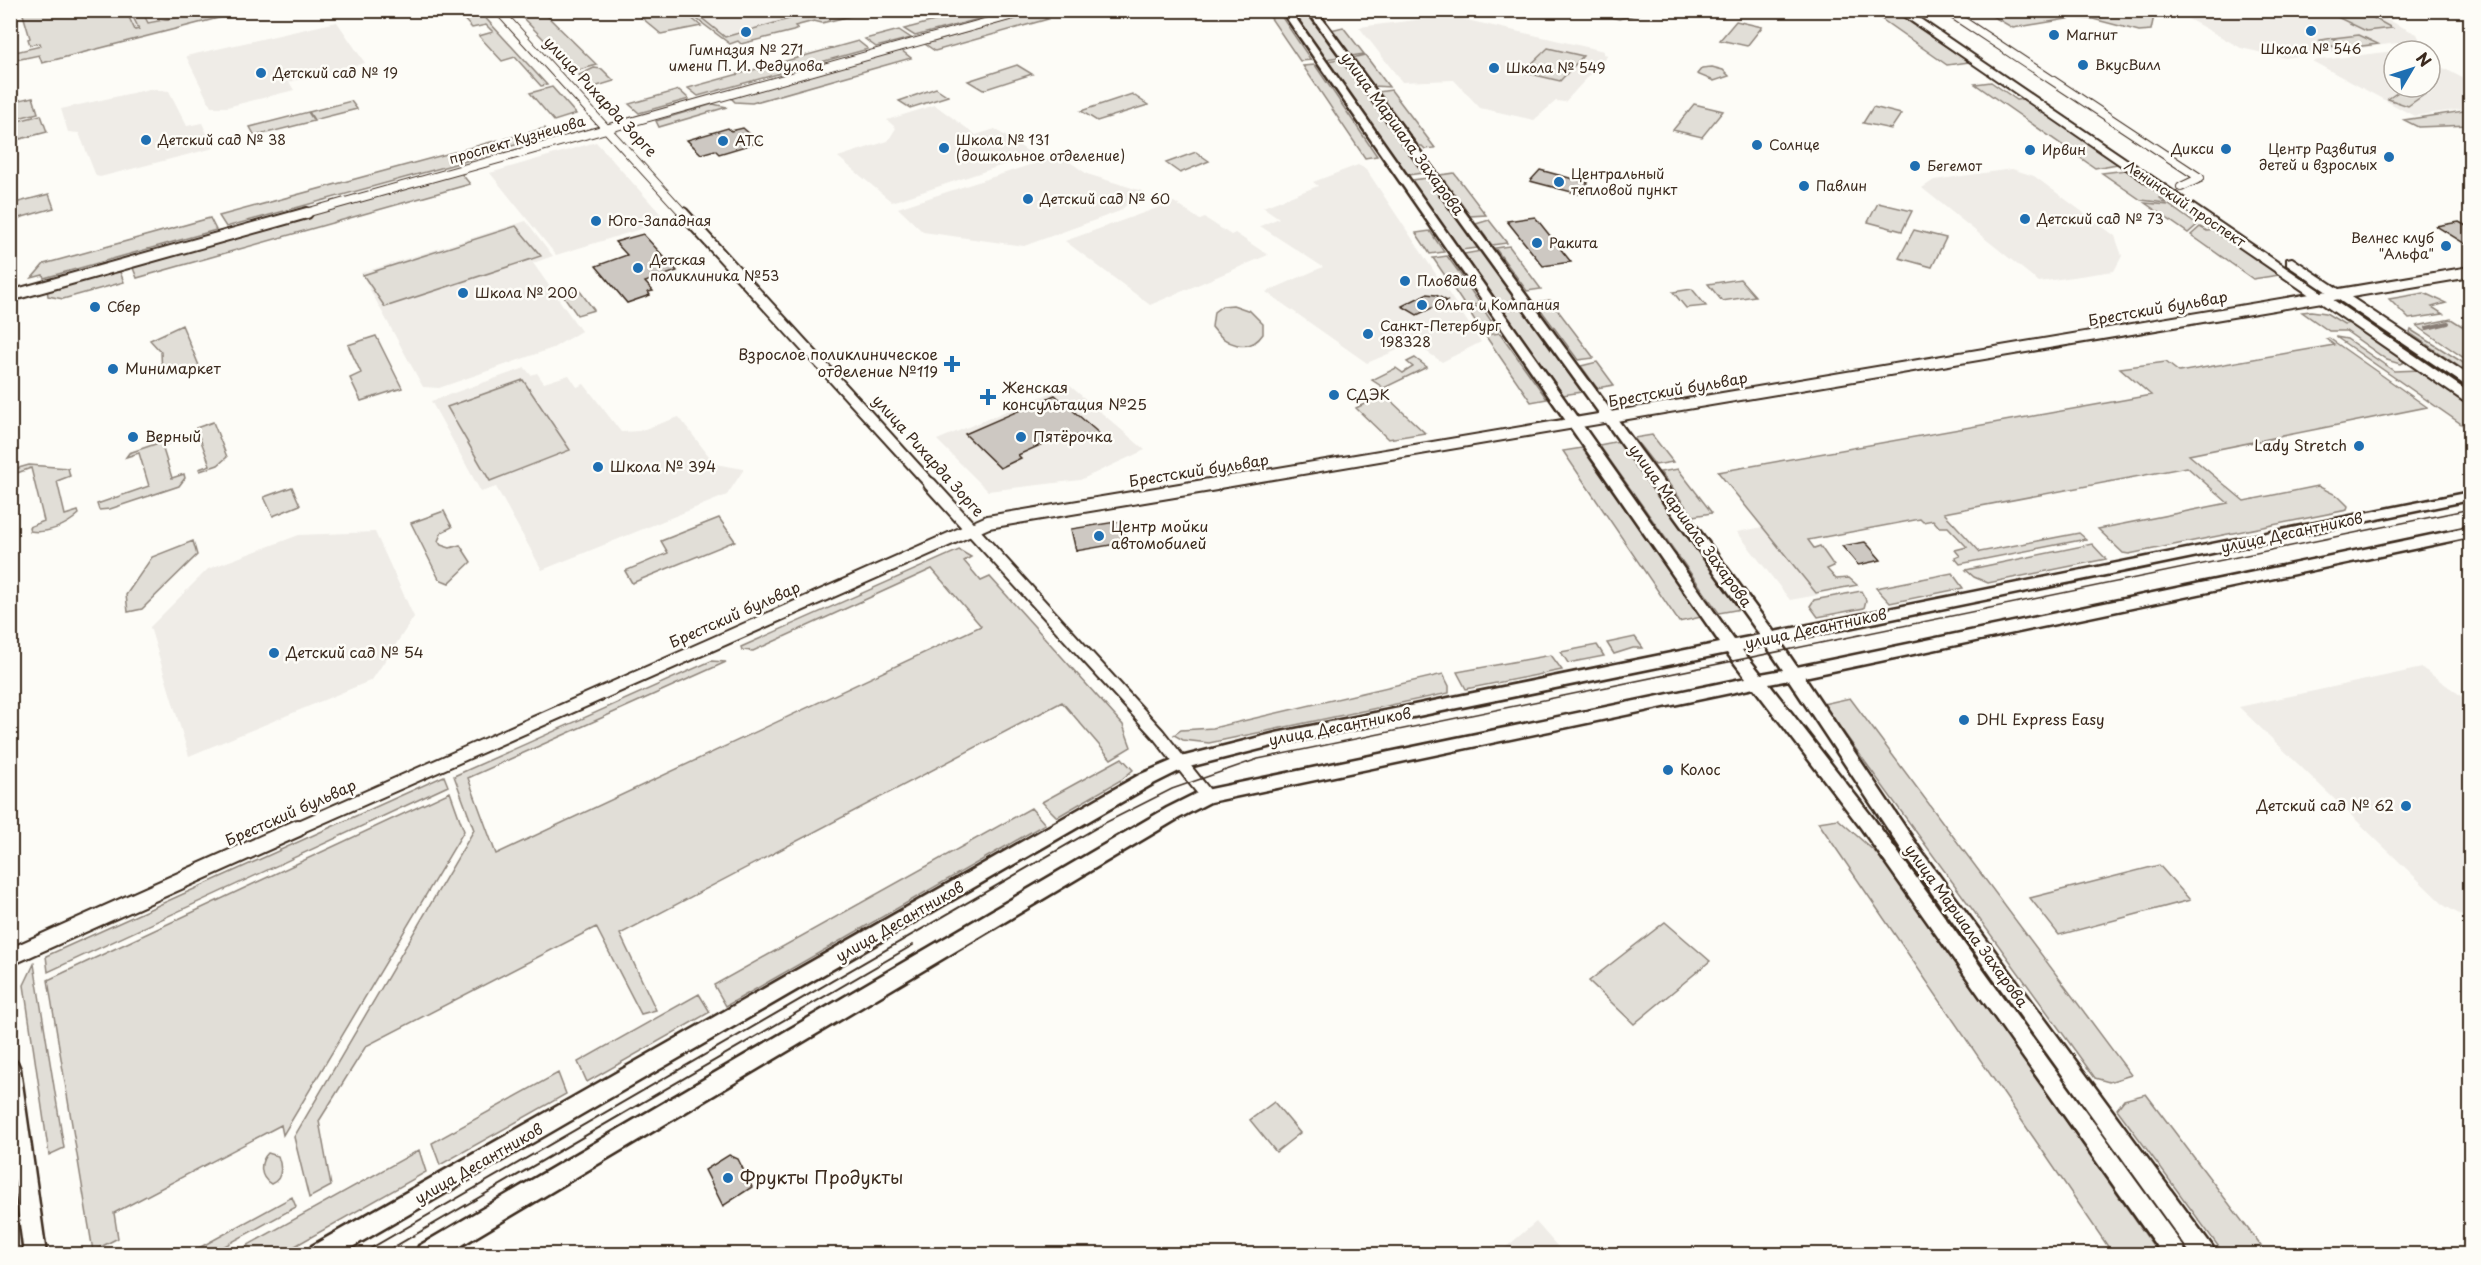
<svg xmlns="http://www.w3.org/2000/svg" width="2481" height="1265" viewBox="0 0 2481 1265" font-family="'Playpen Sans',sans-serif">
<style>
.built{fill:#efece7}
.green{fill:#e1ded7;stroke:#8e847a;stroke-width:1.5}
.lines{fill:none;stroke-linecap:round;stroke-linejoin:round}
.stream{stroke:#887d74;stroke-width:4}
.building{fill:#cdc8c2;stroke:#3b2a1e;stroke-width:1.5}
.minor-far3-casing{stroke:#3b2a1e;stroke-width:10}
.minor-far2-casing{stroke:#3b2a1e;stroke-width:14}
.minor-far1-casing{stroke:#3b2a1e;stroke-width:16}
.minor-casing{stroke:#3b2a1e;stroke-width:20}
.tertiary-casing{stroke:#3b2a1e;stroke-width:5}
.secondary-casing{stroke:#3b2a1e;stroke-width:4}
.minor-far3{stroke:#fdfcf7;stroke-width:8}
.minor-far2{stroke:#fdfcf7;stroke-width:10}
.minor-far1{stroke:#fdfcf7;stroke-width:12}
.minor{stroke:#fdfcf7;stroke-width:16}
.tertiary{fill:#fdfcf7;fill-rule:evenodd}
.secondary{fill:#fdfcf7;fill-rule:evenodd}
.tram-far1{stroke:#3b2a1e;stroke-width:1.5}
.tram{stroke:#3b2a1e;stroke-width:2}
.poi-dot{fill:#1f6fb2;stroke:#fdfcf7;stroke-width:2}
.labels{text-anchor:middle;stroke-width:5;stroke-linejoin:round;paint-order:stroke}
.far-poi-label{font-size:14px;fill:#3b2a1e;stroke:#fdfcf7;text-anchor:start}
.far-street-label{font-size:14px;fill:#3b2a1e;stroke:#fdfcf7}
.street-label{font-size:15px;fill:#3b2a1e;stroke:#fdfcf7}
.poi-label{font-size:15px;fill:#3b2a1e;stroke:#fdfcf7;text-anchor:start}
.near-poi-label{font-size:18px;fill:#3b2a1e;stroke:#fdfcf7;text-anchor:start}
</style>
<rect width="100%" height="100%" fill="#fdfcf7"/>
<filter id="ink" filterUnits="userSpaceOnUse"><feTurbulence type="fractalNoise" baseFrequency=".0167" numOctaves="2"/><feDisplacementMap in="SourceGraphic" scale="12" xChannelSelector="R" yChannelSelector="G"/><feConvolveMatrix kernelMatrix="1 2 1 2 8 2 1 2 1" color-interpolation-filters="sRGB"/></filter>
<g filter="url(#ink)">
<path class="built" d="M127,11H253L232,13L139,36Z
M693,11H856L732,43Z
M2174,11H2368L2417,34L2420,40L2285,58L2241,48Z
M1449,16L1604,51L1603,54L1608,55L1565,102L1556,101L1534,120L1480,108L1454,80L1402,82L1359,27Z
M337,22L365,63L289,82L294,90L227,107H211L186,56Z
M2394,51V87H2430V61L2470,82V108L2414,116L2312,61Z
M150,89L169,91L187,126L202,123L214,148L100,177L96,176L79,133L68,132L61,109Z
M935,105L976,135L995,129L1033,155L892,202L838,157L888,141L896,128L887,120Z
M596,142L667,221L556,255L490,173Z
M1060,155L1087,174L1142,191L1120,211L1024,246L923,232L898,208Z
M1358,165L1366,169L1481,342L1442,362L1414,343L1367,363L1266,292L1323,267L1260,226L1279,218L1263,207L1318,186L1313,182Z
M2012,169L2034,176L2115,236L2122,256L2114,271L2039,282L1922,188L1934,180Z
M1174,202L1200,220L1205,218L1231,235L1235,233L1268,255L1150,305L1065,241Z
M526,221L553,256L533,263L581,331L553,348L439,388L423,387L361,273Z
M525,368L531,375L537,373L544,383L569,375L577,387L584,384L621,432L639,431L679,417L715,464L744,469L727,495L542,570L496,487L481,492L431,401Z
M1069,385L1145,450L1080,480L988,491L937,440Z
M1763,527L1818,595L1790,600L1737,532Z
M375,532L414,617L372,680L189,756L150,627L208,569L299,535Z
M2422,668L2470,702V920L2445,906L2239,707Z
M1536,1222L1564,1254H1498Z"/>
<path class="green" d="M1993,10L2057,11L2050,12L2056,15L2064,14L2058,10H2113L2128,14L2155,11L2151,30L2139,31L2093,19L2073,18L2013,28L1987,13Z
M22,11H126L135,30L139,29L130,11H142L148,23L211,11L234,14L42,63L39,55L11,61V53L41,46L40,43L30,45L28,39L30,38Z
M456,11H479L547,85L541,86L515,57L502,61L479,36L493,32L486,25L472,28Z
M516,11H542L597,65L575,71Z
M683,11L701,26L661,34L635,12Z
M686,11H693L725,37L814,12L812,11H871L822,23L814,21L795,26L798,29L793,31L741,44L738,41L730,44Z
M972,11H1009L915,36L904,29Z
M1290,11H1305L1339,57L1325,59Z
M1566,11H1649L1619,19L1584,11L1581,13Z
M1870,11H1893L1969,62L1947,65Z
M2361,11L2392,28L2366,31L2331,14Z
M1034,13L1048,19L935,51L925,44Z
M1281,16L1311,60L1300,61L1270,17Z
M1736,21L1762,27L1747,46L1720,40Z
M1343,27L1364,54L1351,56L1331,30Z
M899,30L911,38L876,47L865,39Z
M2359,35L2378,44L2338,49L2320,40L2332,38L2347,46L2333,38Z
M858,41L868,49L698,96L688,88Z
M1548,48L1583,56L1560,81L1523,72Z
M896,50H901L911,58L752,103L735,102L731,98Z
M1365,55L1389,87L1373,86L1352,58Z
M1340,59L1423,173L1408,175L1326,61Z
M1017,65L1032,74L983,90L968,81Z
M1315,65L1377,156L1365,158L1303,66Z
M1712,67L1723,70L1729,76L1714,81L1697,74L1702,68Z
M594,68L602,69L614,81L591,88L579,75Z
M1991,82L2017,100L2023,99L2117,164L2095,168L1975,84Z
M552,87L576,114L554,121L530,93Z
M936,88L948,96L910,108L899,101Z
M2404,88L2425,94L2408,106L2388,99Z
M679,90L689,99L639,113L629,104Z
M1391,90L1435,148L1425,149L1422,146H1418L1378,92Z
M1132,94L1148,105L1097,121L1081,111Z
M33,97L38,113L14,119L11,102Z
M351,101L357,109L314,120L309,112Z
M713,104L727,107L659,127L656,121Z
M1694,104L1723,111L1702,137L1673,130Z
M1873,107L1901,114L1891,129L1863,123Z
M2470,110V125L2418,127L2404,120Z
M308,112L314,121L255,136L250,127Z
M41,115L47,132L20,139L14,122Z
M545,128L550,135L512,146L505,139Z
M498,140L506,150L226,227L219,216Z
M1196,152L1209,161L1180,173L1166,163Z
M2126,170L2166,197L2160,198L2166,203L2141,200L2102,173Z
M461,173L470,184L137,278L133,268L135,264Z
M1454,173L1486,215L1470,216L1440,175Z
M1427,178L1478,248L1461,250L1411,180Z
M49,194L54,208L12,220L11,204Z
M1878,203L1912,211L1902,231L1868,222Z
M2145,203L2169,205L2197,225L2188,233Z
M210,218L216,230L44,278L43,275L32,278L44,264Z
M1489,220L1507,243L1492,245L1476,224Z
M516,226L541,256L385,307L363,275Z
M2200,227L2207,231L2214,230L2279,275L2253,279L2191,235Z
M1914,230L1946,238L1932,267L1899,258Z
M1430,231L1444,252L1430,254L1416,233Z
M1509,246L1541,289L1527,291L1495,248Z
M1481,251L1582,392L1563,395L1464,254Z
M1447,256L1463,278L1448,280L1433,258Z
M114,270L120,272L124,282L63,299L48,296L47,289Z
M1740,279L1755,296L1722,301L1708,284Z
M1464,280L1480,304L1465,306L1449,282Z
M1692,289L1706,306L1686,308L1673,292Z
M579,290L594,310L577,315L563,295Z
M2424,293L2446,303L2432,307L2443,314L2409,319L2389,299Z
M1550,300L1594,358L1578,360L1535,302Z
M1233,305L1250,311L1263,324V334C1249,355 1224,344 1212,327L1214,312L1222,306Z
M1481,306L1498,331L1483,333L1467,308Z
M2311,311L2326,313L2344,324L2351,323L2406,361L2400,364L2387,360L2346,331H2329L2302,312Z
M2451,319L2470,331V362L2417,326Z
M182,325L200,368L162,375L161,352L150,340Z
M2411,330L2470,367V374L2410,333Z
M1500,333L1547,399L1531,402L1485,335Z
M376,336L402,388L361,401L350,378L361,373L348,345Z
M2336,337L2347,339L2394,371L2420,370L2470,405V430Z
M2329,338L2427,407L2189,455L2244,501L2318,486L2338,496L2348,506L2347,510L2129,554L2123,553L2098,529L2228,503L2187,467L1944,513L1980,552L2079,533L2086,539L1960,564L1955,558L1960,556L1955,550L1967,547L1948,527H1939L1933,520L1923,522L1920,519L1808,540L1814,548L1820,546L1834,566L1827,569L1836,579L1849,578L1857,585L1816,593L1718,472L2151,395L2120,368L2166,362L2179,372L2334,345L2326,339Z
M1415,358L1427,367L1384,388L1372,380L1396,368L1403,373L1413,367L1407,362Z
M1597,362L1614,385L1597,388L1581,366Z
M523,380L570,450L490,481L447,407Z
M1389,399L1425,433L1388,439L1356,408L1373,400Z
M213,422L227,457L218,465L200,471L199,469L210,465L196,428Z
M1652,435L1673,462L1655,465L1634,438Z
M173,438L178,440L162,446L172,478L184,474L185,478L179,486L110,509L99,510L97,504L149,486L139,453L126,457L129,453Z
M1619,441L1741,609L1719,613L1599,445Z
M1582,448L1701,617L1679,622L1563,451Z
M29,465L68,468L70,476L57,481L65,515L78,511L79,514C66,526 47,534 30,531L29,527L44,521L31,468L17,473L15,469Z
M1678,469L1712,513L1693,516L1660,472Z
M292,487L300,505L273,516L264,497Z
M444,511L452,527L442,532L438,541L441,545L450,548L460,545L471,562L449,583L439,579L411,523Z
M719,518L735,541L632,583L625,571L668,553L661,541Z
M193,541L197,555L142,609L128,612L126,595L152,557Z
M2092,544L2106,559L1988,583L1974,577L1966,570Z
M959,550L971,557L964,561L981,581L990,577L1123,725L1131,747L1111,759L1062,702L620,934L656,1010L641,1014L596,927L366,1046L319,1121L331,1186L309,1198L294,1137L474,830L454,776L711,661L726,662L468,778L496,854L981,626L932,569L753,651L742,650L741,647Z
M1952,573L1963,588L1890,603L1876,588Z
M1861,591L1866,600L1864,608L1818,617L1810,606L1814,600Z
M1635,637L1643,648H1633L1614,654L1607,643Z
M1597,645L1604,656L1568,663L1561,652Z
M1551,655L1562,670L1466,689L1457,672Z
M1443,674L1449,686V693L1209,743L1183,740L1174,735L1181,730L1213,728Z
M1850,698L2131,1075L2109,1082L2095,1078L1823,704Z
M1122,758L1133,770L1121,780L1057,817L1042,802Z
M444,776L448,786L48,972L46,956Z
M450,792L464,831L283,1135L281,1125L114,1213L118,1238L93,1251L48,980Z
M1031,808L1045,824L726,1006L714,985Z
M1838,819L1883,859L2159,1254H2113L1818,822Z
M2159,865L2190,900L2059,935L2030,898Z
M1665,922L1710,961L1634,1024L1589,981Z
M34,964L64,1148L49,1155L24,985Z
M699,994L710,1012L587,1082L578,1062Z
M558,1073L566,1094L440,1165L432,1143Z
M2146,1094L2267,1254H2224L2117,1109L2124,1100Z
M1274,1102L1300,1133L1276,1152L1250,1120Z
M419,1150L426,1172L281,1254H232Z
M268,1153L278,1156C282,1167 283,1179 271,1184C259,1177 259,1162 268,1153Z
M292,1197L296,1207L210,1254H188Z"/>
<g class="lines">
<path class="stream" d="M2427,328L2448,323"/>
</g>
<path class="building" d="M728,128L731,131L743,128L759,142L719,154L715,150L701,154L687,140Z
M1540,170L1588,183L1579,194L1530,181Z
M1535,217L1571,262L1543,266L1507,221Z
M2459,222L2470,228V247L2436,226Z
M643,234L677,271L645,282L653,291L648,292L650,295L627,303L596,266L627,255L615,242Z
M1426,294L1436,295L1447,301L1417,315L1402,306Z
M1055,395L1101,435L1081,444L1067,433L1018,455L1021,458L1000,468L965,434Z
M1122,521L1128,542L1076,551L1071,529Z
M1865,542L1869,546L1881,560L1858,565L1842,546Z
M729,1155L738,1159L752,1187L723,1206L705,1170Z"/>
<g class="lines">
<defs>
<path id="minor-far3" d="M498,10L684,214
M1946,10L2200,178
M2181,187L2200,178
M302,214L1031,10"/>
<path id="minor-far2" d="M683,213L931,485
M10,296L307,213
M1207,485L2470,272"/>
<path id="minor-far1" d="M930,484L1158,734L1207,796
M295,829L988,522L1216,484"/>
<path id="minor" d="M10,957L298,828"/>
<path id="tertiary" d="M1281,10H1290L1734,640L1760,635L1307,10H1316L1774,632L2470,492V500L1780,642L1797,667L2470,527V537L1804,677L1921,851L2212,1246L2215,1254H2191L1909,861L1789,680L1769,684L1873,818L2183,1246L2186,1254H2162L1861,828L1754,688L1210,802L1179,818L447,1254H416L419,1246L1167,808L1201,791L1746,678L1727,653L1276,745L1185,768L1151,785L340,1254H309L312,1246L1139,775L1181,757L1276,733L1720,643ZM1766,645L1783,670L1761,674L1742,650Z
M10,1060L17,1062L20,1069L46,1254H24L10,1148Z"/>
<path id="secondary" d="M1895,10H1907L2470,393V403L2465,402Z
M2292,258L2470,376V386L2465,385L2287,265V259Z"/>
</defs>
<use href="#minor-far3" class="minor-far3-casing"/>
<use href="#minor-far2" class="minor-far2-casing"/>
<use href="#minor-far1" class="minor-far1-casing"/>
<use href="#minor" class="minor-casing"/>
<use href="#tertiary" class="tertiary-casing"/>
<use href="#secondary" class="secondary-casing"/>
<use href="#minor-far3" class="minor-far3"/>
<use href="#minor-far2" class="minor-far2"/>
<use href="#minor-far1" class="minor-far1"/>
<use href="#minor" class="minor"/>
<use href="#tertiary" class="tertiary"/>
<use href="#secondary" class="secondary"/>
<path class="tram-far1" d="M1093,829L1172,789L1258,759L2470,509"/>
<path class="tram" d="M361,1254L1096,828
M382,1254L913,945"/>
</g>
</g>
<g class="poi-dot">
<circle cx="2311" cy="31" r="6"/>
<circle cx="746" cy="32" r="6"/>
<circle cx="2054" cy="35" r="6"/>
<circle cx="2083" cy="65" r="6"/>
<circle cx="1494" cy="68" r="6"/>
<circle cx="261" cy="73" r="6"/>
<circle cx="146" cy="140" r="6"/>
<circle cx="723" cy="141" r="6"/>
<circle cx="1757" cy="145" r="6"/>
<circle cx="944" cy="148" r="6"/>
<circle cx="2226" cy="149" r="6"/>
<circle cx="2030" cy="150" r="6"/>
<circle cx="2389" cy="157" r="6"/>
<circle cx="1915" cy="166" r="6"/>
<circle cx="1559" cy="182" r="6"/>
<circle cx="1804" cy="186" r="6"/>
<circle cx="1028" cy="199" r="6"/>
<circle cx="2025" cy="219" r="6"/>
<circle cx="596" cy="221" r="6"/>
<circle cx="1537" cy="243" r="6"/>
<circle cx="2446" cy="246" r="6"/>
<circle cx="638" cy="268" r="6"/>
<circle cx="1405" cy="281" r="6"/>
<circle cx="463" cy="293" r="6"/>
<circle cx="1422" cy="305" r="6"/>
<circle cx="95" cy="307" r="6"/>
<circle cx="1368" cy="334" r="6"/>
<path d="M949 355h6v6h6v6h-6v6h-6v-6h-6v-6h6z"/>
<circle cx="113" cy="369" r="6"/>
<circle cx="1334" cy="395" r="6"/>
<path d="M985 388h6v6h6v6h-6v6h-6v-6h-6v-6h6z"/>
<circle cx="133" cy="437" r="6"/>
<circle cx="1021" cy="437" r="6"/>
<circle cx="2359" cy="446" r="6"/>
<circle cx="598" cy="467" r="6"/>
<circle cx="1099" cy="536" r="6"/>
<circle cx="274" cy="653" r="6"/>
<circle cx="1964" cy="720" r="6"/>
<circle cx="1668" cy="770" r="6"/>
<circle cx="2406" cy="806" r="6"/>
<circle cx="728" cy="1178" r="6"/>
</g>
<g class="labels">
<g class="far-poi-label">
<text x="2066" y="40">Магнит</text>
<text x="2311" y="54" text-anchor="middle">Школа № 546</text>
<text x="746" y="55" text-anchor="middle">Гимназия № 271<tspan x="746" dy="16">имени П. И. Федулова</tspan></text>
<text x="2095" y="70">ВкусВилл</text>
<text x="1506" y="73">Школа № 549</text>
<text x="273" y="78">Детский сад № 19</text>
<text x="158" y="145">Детский сад № 38</text>
<text x="956" y="145">Школа № 131<tspan x="956" dy="16">(дошкольное отделение)</tspan></text>
<text x="735" y="146">АТС</text>
<text x="1769" y="150">Солнце</text>
<text x="2214" y="154" text-anchor="end">Дикси</text>
<text x="2377" y="154" text-anchor="end">Центр Развития<tspan x="2377" dy="16">детей и взрослых</tspan></text>
<text x="2042" y="155">Ирвин</text>
<text x="1927" y="171">Бегемот</text>
<text x="1571" y="179">Центральный<tspan x="1571" dy="16">тепловой пункт</tspan></text>
<text x="1816" y="191">Павлин</text>
<text x="1040" y="204">Детский сад № 60</text>
<text x="2037" y="224">Детский сад № 73</text>
<text x="608" y="226">Юго-Западная</text>
<text x="2434" y="243" text-anchor="end">Велнес клуб<tspan x="2434" dy="16">"Альфа"</tspan></text>
<text x="1549" y="248">Ракита</text>
<text x="650" y="265">Детская<tspan x="650" dy="16">поликлиника №53</tspan></text>
<text x="1417" y="286">Пловдив</text>
<text x="475" y="298">Школа № 200</text>
<text x="1434" y="310">Ольга и Компания</text>
<text x="107" y="312">Сбер</text>
<text x="1380" y="331">Санкт-Петербург<tspan x="1380" dy="16">198328</tspan></text>
</g>
<g class="far-street-label">
<text transform="translate(517 140) rotate(-16)" y="5">проспект Кузнецова</text>
<text transform="translate(2185 204) rotate(34)" y="5">Ленинский проспект</text>
</g>
<g class="street-label">
<text transform="translate(600 97) rotate(47)" y="5">улица Рихарда Зорге</text>
<text transform="translate(1402 134) rotate(54)" y="5">улица Маршала Захарова</text>
<text transform="translate(2158 309) rotate(-10)" y="5">Брестский бульвар</text>
<text transform="translate(1678 390) rotate(-10)" y="5">Брестский бульвар</text>
<text transform="translate(928 456) rotate(48)" y="5">улица Рихарда Зорге</text>
<text transform="translate(1199 471) rotate(-9)" y="5">Брестский бульвар</text>
<text transform="translate(1690 526) rotate(54)" y="5">улица Маршала Захарова</text>
<text transform="translate(2292 533) rotate(-12)" y="5">улица Десантников</text>
<text transform="translate(735 615) rotate(-24)" y="5">Брестский бульвар</text>
<text transform="translate(1816 629) rotate(-12)" y="5">улица Десантников</text>
<text transform="translate(1340 727) rotate(-11)" y="5">улица Десантников</text>
<text transform="translate(291 813) rotate(-24)" y="5">Брестский бульвар</text>
<text transform="translate(900 922) rotate(-30)" y="5">улица Десантников</text>
<text transform="translate(1966 926) rotate(54)" y="5">улица Маршала Захарова</text>
<text transform="translate(479 1164) rotate(-30)" y="5">улица Десантников</text>
</g>
<g class="poi-label">
<text x="938" y="360" text-anchor="end">Взрослое поликлиническое<tspan x="938" dy="17">отделение №119</tspan></text>
<text x="125" y="374">Минимаркет</text>
<text x="1002" y="393">Женская<tspan x="1002" dy="17">консультация №25</tspan></text>
<text x="1346" y="400">СДЭК</text>
<text x="145" y="442">Верный</text>
<text x="1033" y="442">Пятёрочка</text>
<text x="2347" y="451" text-anchor="end">Lady Stretch</text>
<text x="610" y="472">Школа № 394</text>
<text x="1111" y="532">Центр мойки<tspan x="1111" dy="17">автомобилей</tspan></text>
<text x="286" y="658">Детский сад № 54</text>
<text x="1976" y="725">DHL Express Easy</text>
<text x="1680" y="775">Колос</text>
<text x="2394" y="811" text-anchor="end">Детский сад № 62</text>
</g>
<g class="near-poi-label">
<text x="740" y="1184">Фрукты Продукты</text>
</g>
</g>
<rect width="2481" height="1265" fill="none" stroke="#fdfcf7" stroke-width="36"/>
<rect x="18" y="18" width="2445" height="1229" fill="none" stroke="#3b2a1e" stroke-width="2" filter="url(#ink)"/>
<g transform="translate(2412 69) rotate(51)"><circle r="28" fill="#fdfcf7" stroke="#afa8a0" stroke-width="1.5"/>
<path d="M0-4.5L10 22L0 15L-10 22Z" fill="#1f6fb2"/>
<text y="-9" font-size="16" font-weight="bold" text-anchor="middle" fill="#3b2a1e">N</text>
</g>
</svg>
